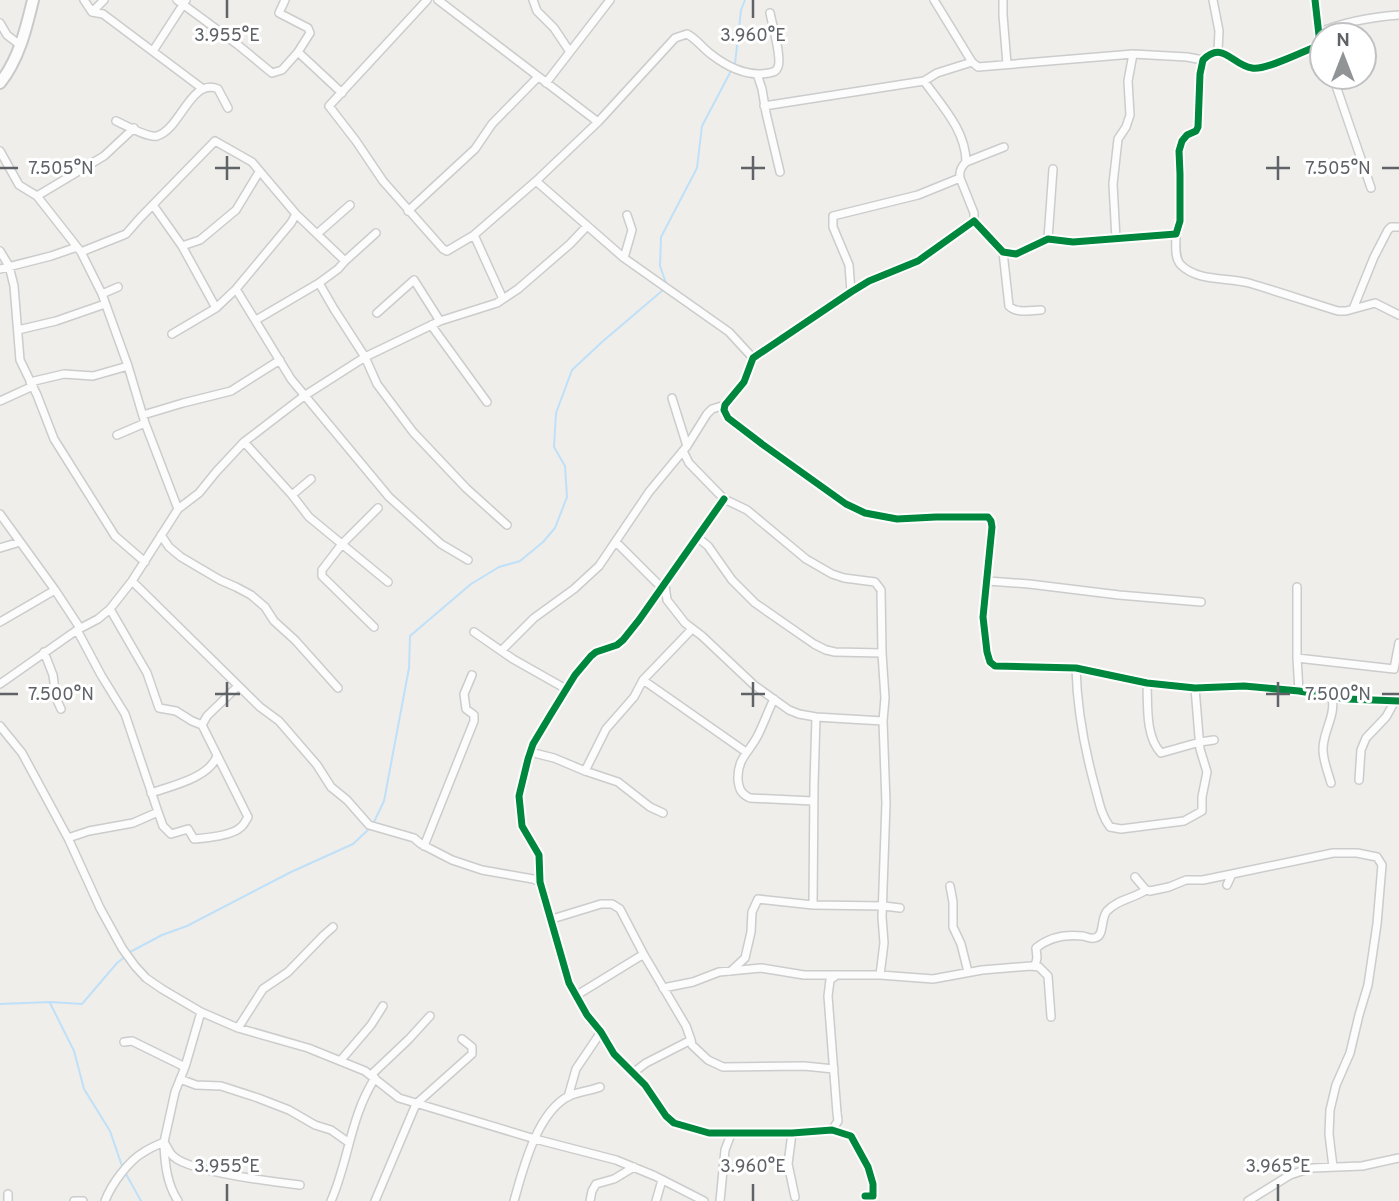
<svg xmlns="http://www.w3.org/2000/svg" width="1399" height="1201" viewBox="0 0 1399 1201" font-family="Overpass,sans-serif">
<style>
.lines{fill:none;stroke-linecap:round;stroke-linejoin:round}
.stream{stroke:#bfe0f9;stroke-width:2}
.minor-casing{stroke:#cbcccc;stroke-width:10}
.secondary-casing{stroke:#cacacb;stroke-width:14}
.minor{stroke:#fdfcfc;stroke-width:7}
.secondary{stroke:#fdfcfc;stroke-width:10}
.cycleway-casing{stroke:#fff;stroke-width:11}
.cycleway{stroke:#00873e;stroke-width:7}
.ticks{fill:none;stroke:#5f6368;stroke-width:2.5}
.ticks-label{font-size:18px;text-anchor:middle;fill:#5f6368;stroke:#fff;stroke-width:6;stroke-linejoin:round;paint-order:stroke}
</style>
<rect width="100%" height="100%" fill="#efeeea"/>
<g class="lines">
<path class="stream" d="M735,64L741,10L745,0
M666,283L660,266L661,237L697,168L702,126L732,69
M373,824L384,801L409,668L410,636L471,584L499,567L520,561L543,542L555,528L567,497L565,466L554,447L556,413L572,370L602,342L663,290
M130,952L162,935L187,926L291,872L353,844L370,828
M50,1003L74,1051L84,1089L110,1131L122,1166
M0,1004L50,1002L82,1004L117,963L126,956
M126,1174L141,1201"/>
<defs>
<path id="minor" d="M84,0L92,12L103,14L203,89
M177,0L238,45L272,73L282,70L298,52L310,33L308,28L279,13L285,0
M427,0L329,106L356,141L383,181L443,249L447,251L474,235L536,181L598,122L675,38L687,34C697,39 703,49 712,55C729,68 748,77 769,73C773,72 776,72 778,67C782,58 772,23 770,13
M438,0L598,122
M533,0L537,11L554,28L570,52
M934,0L972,62
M1003,0V15L1007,64
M1213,0L1219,31L1218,51
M1315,0L1320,44L1315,47C1302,52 1264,71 1252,68C1232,65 1223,40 1203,60L1200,74L1198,127L1196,131L1187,135L1182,141L1179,151L1180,174V221L1176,234L1073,242L1048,239L1016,254L1003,252L974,221L918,261L869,281L851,292L753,358L744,382L725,405L724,410L728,418L762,444L846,504L865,513L897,519L936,517H988L991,521L992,527L983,617L987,652L990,662L995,666L1076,668L1147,683L1195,688L1244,686L1299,691L1347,699L1399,701
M92,12L104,0
M0,23L7,35L20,45
M1318,33C1343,22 1372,17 1399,15
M153,51L186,0
M298,52L342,93
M757,74L762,89L766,113L780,172
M1333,77L1371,188
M924,81C942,106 966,131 966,162
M546,83L610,0
M764,106L924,81L937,73L972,62L978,67L1133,54
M116,121C125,125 148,138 157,136C180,130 191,77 218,89L228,108
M0,151L19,185L37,196L81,252L102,294L128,366L145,423L178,509
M536,181L624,258L729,332L753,358
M37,196L104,156L134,128
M153,205L182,246L216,308
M408,211L475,149L492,124L538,77
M974,221V213L960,178C959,171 961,167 966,162L1004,147
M317,234L350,205
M1176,234C1176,244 1174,258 1181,265C1198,282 1228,277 1249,283C1279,292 1309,302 1338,311H1346L1375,303L1399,315
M474,235L503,299
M1048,239L1053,169
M1116,239L1113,184L1118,139L1126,127L1130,115L1128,81L1133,54L1187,57L1203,60
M182,246L200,240L236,210L259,172
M0,251L9,266L14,286L20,360L37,395L54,439L115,536L145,562
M81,252L126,234L140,218L215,141L252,162L296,214L345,261L338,269L319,283L334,309L365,357L440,321L497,303L518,289L570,244L587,226
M1003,252L1009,306C1017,314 1031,310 1041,310
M624,258L632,230L627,215
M345,261L376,233
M0,269L51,256L77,247
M236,289L291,379L389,497L441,544L468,560
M851,292L849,265L833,227V216L918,195L960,178
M102,294L118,287
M1353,309L1374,257L1388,230L1391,227H1399
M377,313L414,280L440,321
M256,320L319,283
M431,325L487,402
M18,330L56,321L105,304
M172,334L216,308L236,289L291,223L296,214
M30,382L64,374L93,376L128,366
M672,398L687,446
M0,401L33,386
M143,415L183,403L231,391L280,360
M117,435L145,423
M244,442L292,495L309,517L388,582
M683,451L689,463L724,499L747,510L806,559L832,574L844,578L875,582L881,590L882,653L885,698L883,721L886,803L882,917L884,943L880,975
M292,495L311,479
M724,499L639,620L623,640L617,645L596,652L591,656L575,675L551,714L533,744L528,759L519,796L522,826L539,855L540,882L569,983L587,1015L601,1032L614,1054L645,1085L666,1116L674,1123L709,1133H792L832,1130L851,1136L868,1167L873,1184V1196H865
M0,514L55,590L80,628
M161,535L169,547L181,557L220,580L236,587L251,595L265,607L274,621L295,640L338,688
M697,537L708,546L732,580L755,603L814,644L826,650L835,652L882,653
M616,542L662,588
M0,548L20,542
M132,581L260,707L279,721L317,765L331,787L347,800L369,825L414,838L421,844L452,860L482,870L533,879L540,882
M988,581L1029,584L1119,595L1201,602
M665,585L667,600L685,623L702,636L754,685L789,710L799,714L816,717L883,721
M1297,587V658
M110,609L147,673L159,708L176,711L192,721L202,725
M0,622L55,590
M374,627L322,576V570L342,544L378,508
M77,630L101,675L125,714L158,812L163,826L171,834L188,829L194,839C206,838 232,836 241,827C244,825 246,820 248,817L202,725L207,716L238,686
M474,632L513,659L566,689
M502,650L534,618L574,589L599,566L649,492L687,446L707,414L712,409L725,405
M44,652L53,675L56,698L61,709
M1076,668C1077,709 1084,747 1095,787C1099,801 1101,815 1110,827L1121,829L1184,821L1202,811V797L1207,772L1200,749L1195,688
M643,680L746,752
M1147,683C1148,705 1145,736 1161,753L1200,742L1214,740
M0,684L77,630L98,619L110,609L132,581L178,509L199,493L216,472L244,442L304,396L365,357L377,384L413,432L466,488L507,525
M1299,691L1297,658L1394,669L1399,643
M774,699C768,711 764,723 758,735C749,753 737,758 738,780C739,789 741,794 750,798L813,801
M816,717L814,785L813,905L884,906L900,908
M0,726L22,753L68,838L100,908L122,948L135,966L146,978L162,989L201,1012L238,1028L308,1048L365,1071L399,1098L535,1139L616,1160L655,1176L704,1201
M530,752L554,758L585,771L618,782L650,807L663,813
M585,771L606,729L634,697L643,680L692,629
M1359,780L1361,750L1366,738L1386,717L1395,701
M1331,783C1328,772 1323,761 1323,749C1323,731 1336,716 1332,697
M151,793C171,786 209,778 217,756
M68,838L89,831L133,823L158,812
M424,846L474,721V715L466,709L464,694L472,675
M1135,877L1146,890L1150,891L1169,887L1186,880H1203L1232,874
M1227,885L1232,874L1333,853H1357L1377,857L1382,865L1377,924L1368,985L1359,1015L1350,1053L1336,1085L1330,1110L1329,1134L1333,1167
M950,886L953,902V927L961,944L968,972
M552,919L601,904H612L620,909L644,955
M1035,966L1037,958L1036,948C1049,937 1066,934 1083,936C1087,937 1090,939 1094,938C1105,937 1100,919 1107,911C1118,899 1133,899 1146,890
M731,971L745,958L751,932L752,912L758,899L813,905
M663,988L693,982L719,972L761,968L804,975H880L933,979L982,970L1031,966L1039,967L1048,976L1051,1017
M577,995L639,957L644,955L686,1026L691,1040L646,1063L634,1072
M238,1028L263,989L288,972L324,935L333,927
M691,1040L692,1045L708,1060L723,1067L804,1066L834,1069
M124,1042L132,1041L185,1067
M341,1060L371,1025L383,1006
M371,1075L409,1039L430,1016
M180,1079L196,1085L221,1086L258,1098L289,1110L315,1125L331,1130L348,1142
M568,1097L576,1069L601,1032
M832,1130L838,1121L837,1113L828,996L830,980L837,975
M792,1133L788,1164L795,1197
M164,1142C167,1146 169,1152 173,1156C188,1172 275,1182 300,1185
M164,1145C165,1165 167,1184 178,1201
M8,1201V1194
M74,1201H83
M105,1201C111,1185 128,1161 144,1152C150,1148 157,1145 164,1142L175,1092L185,1067L201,1012
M331,1201C349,1160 350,1117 375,1078
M375,1201L416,1104L472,1054V1047L462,1039
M514,1201C523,1169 537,1112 569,1096C580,1091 590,1091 600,1087
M590,1201L592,1191L596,1184L614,1179L634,1167
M656,1201L662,1180
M720,1201L725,1150L731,1134
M1248,1201L1290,1175L1302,1171L1312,1168L1362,1166L1399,1158"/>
<path id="secondary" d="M0,83C19,59 26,29 33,0"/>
</defs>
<use href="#minor" class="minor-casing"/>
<use href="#secondary" class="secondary-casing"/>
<use href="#minor" class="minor"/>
<use href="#secondary" class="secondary"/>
<defs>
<path id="cycleway" d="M1315,0L1320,44L1315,47C1302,52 1264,71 1252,68C1232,65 1223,40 1203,60L1200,74L1198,127L1196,131L1187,135L1182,141L1179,151L1180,174V221L1176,234L1073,242L1048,239L1016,254L1003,252L974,221L918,261L869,281L851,292L753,358L744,382L725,405L724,410L728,418L762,444L846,504L865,513L897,519L936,517H988L991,521L992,527L983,617L987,652L990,662L995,666L1076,668L1147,683L1195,688L1244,686L1299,691L1347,699L1399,701
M724,499L639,620L623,640L617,645L596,652L591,656L575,675L551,714L533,744L528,759L519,796L522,826L539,855L540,882L569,983L587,1015L601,1032L614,1054L645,1085L666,1116L674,1123L709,1133H792L832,1130L851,1136L868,1167L873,1184V1196H865"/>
</defs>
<use href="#cycleway" class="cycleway-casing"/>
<use href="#cycleway" class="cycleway"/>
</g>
<path class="ticks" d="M227,0V18M753,0V18M227,156V180M753,156V180M1278,156V180M0,168H18M215,168H240M741,168H765M1266,168H1290M1382,168H1399M227,682V707M753,682V707M1278,682V707M0,694H18M215,694H240M741,694H765M1266,694H1290M1382,694H1399M227,1184V1201M753,1184V1201M1278,1184V1201"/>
<g class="ticks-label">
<text x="227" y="41">3.955°E</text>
<text x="753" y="41">3.960°E</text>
<text x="61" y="174">7.505°N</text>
<text x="1338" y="174">7.505°N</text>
<text x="61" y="700">7.500°N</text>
<text x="1338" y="700">7.500°N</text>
<text x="227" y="1172">3.955°E</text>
<text x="753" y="1172">3.960°E</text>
<text x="1278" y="1172">3.965°E</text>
</g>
<g transform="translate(1343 56)"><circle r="33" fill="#ffffff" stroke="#bfc1c3" stroke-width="2"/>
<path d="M0-5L12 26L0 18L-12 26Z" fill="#919496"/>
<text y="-10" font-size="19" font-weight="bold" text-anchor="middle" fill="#5f6368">N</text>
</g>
</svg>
